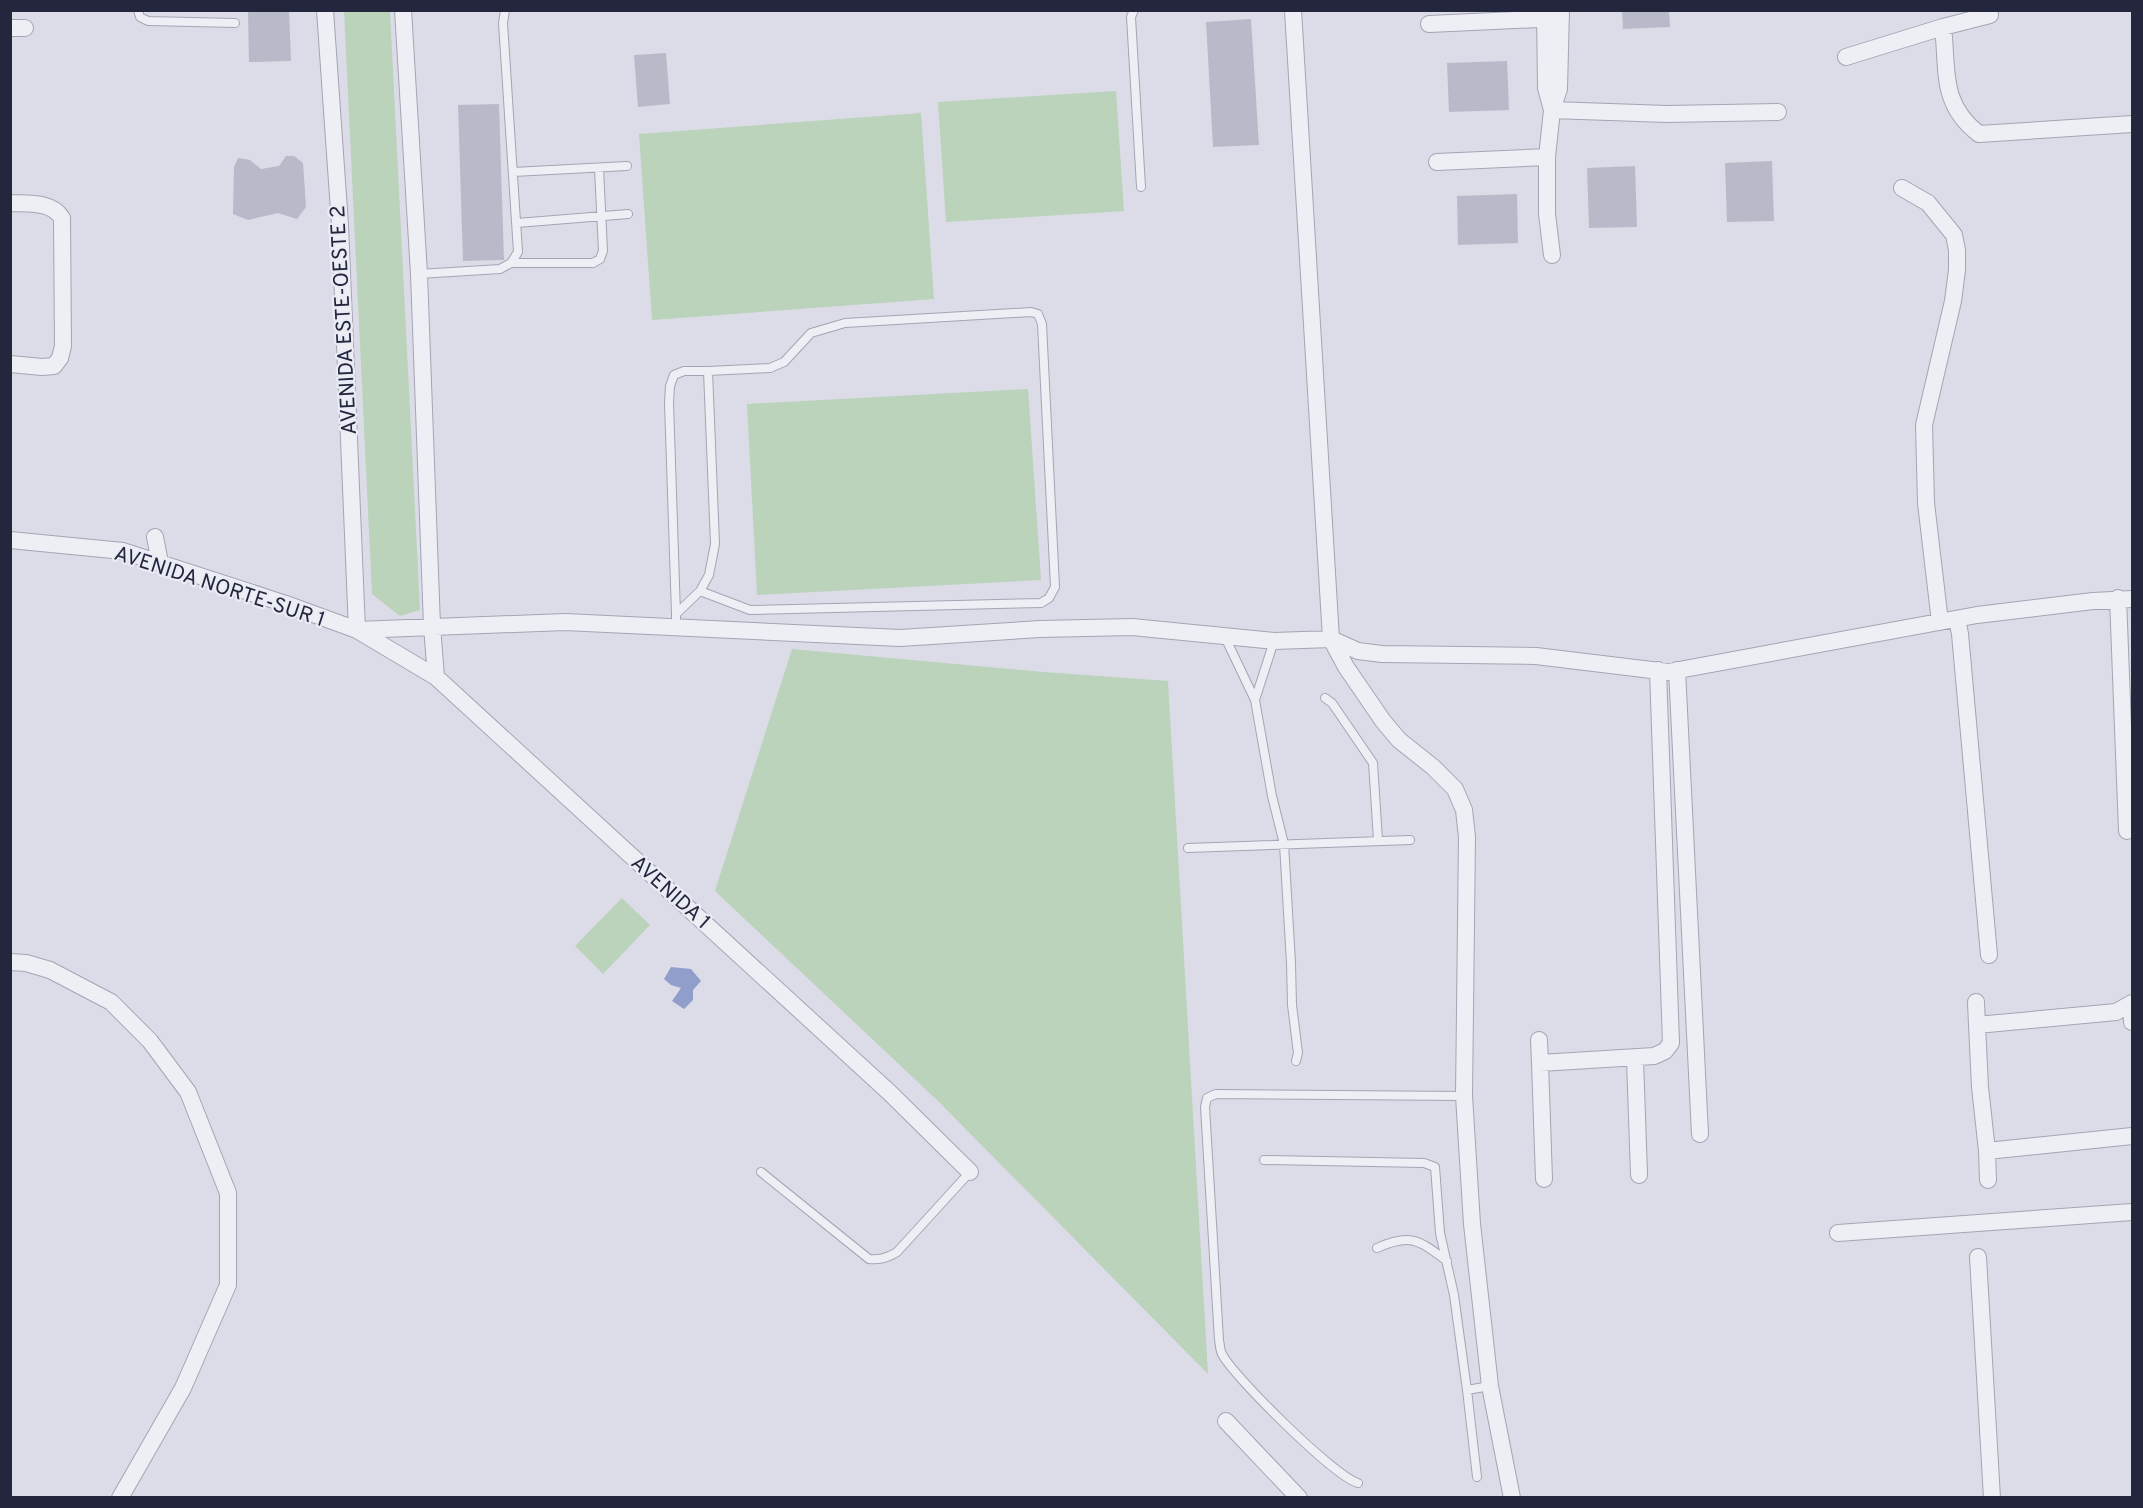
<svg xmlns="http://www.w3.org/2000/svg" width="2143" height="1508" viewBox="0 0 2143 1508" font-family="Overpass,sans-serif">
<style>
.green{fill:#bbd2bb}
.water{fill:#919ecc}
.building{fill:#b8baca}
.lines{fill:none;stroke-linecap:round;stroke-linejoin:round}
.service-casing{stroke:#a4a5b4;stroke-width:10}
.minor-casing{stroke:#a4a5b4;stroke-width:18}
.service{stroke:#eeeef5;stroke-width:8}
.minor{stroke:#eeeef5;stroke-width:16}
.labels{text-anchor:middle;stroke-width:4.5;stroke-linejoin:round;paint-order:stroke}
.street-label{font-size:21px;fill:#24263e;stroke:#eaecf5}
</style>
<rect width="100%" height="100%" fill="#dbdce7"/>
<path class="green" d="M344,11H390L420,610L400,616L372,594Z
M1116,91L1124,211L946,222L938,102Z
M921,113L934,299L652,320L639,134Z
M1028,389L1041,580L757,595L747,404Z
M792,649L1043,672L1168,681L1208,1374L938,1101L715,891Z
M622,898L650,925L603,974L575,946Z"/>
<path class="water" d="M671,967L691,969L701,981L693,990V1000L684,1009L672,1001L681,988L671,985L664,979Z"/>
<path class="building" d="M248,10H289L291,61L249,62Z
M1622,10H1669L1670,27L1623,29Z
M1251,19L1259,145L1213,147L1206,22Z
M666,53L670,104L638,107L634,55Z
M1507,61L1509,110L1449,112L1447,63Z
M499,104L504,260L463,261L458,105Z
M286,156H294L303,163L306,207L297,219L278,213L248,220L233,214L234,167L238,158L250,160L261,169L279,166Z
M1772,161L1774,221L1727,222L1725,163Z
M1635,166L1637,227L1589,228L1587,168Z
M1517,194L1518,243L1458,245L1457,196Z"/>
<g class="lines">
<defs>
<path id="service" d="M138,10L140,17L148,21L235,23
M1134,10L1131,17L1141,187
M513,172L627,166
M517,223L628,214
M511,263H593L600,259L603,251L599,168
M419,274L500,269L511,263L518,252L503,23L505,10
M676,614L669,403L670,386L674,375L684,371H708
M676,628V614L700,591L709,575L715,544L708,371L770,368L784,362L811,333L845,323L1031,312L1038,314L1042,324L1055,587L1049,598L1041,603L750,610L700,591
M1224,635L1255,700L1272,796L1284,844L1291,963L1292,1005L1298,1053L1296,1061
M1325,698L1332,703L1373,763L1378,840
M1255,700L1274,641
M1188,848L1410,840
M1264,1160L1424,1163L1435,1167L1440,1233L1454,1295L1467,1390L1490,1386
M761,1172L869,1259C880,1260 887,1258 897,1252L970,1172
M1377,1248C1411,1233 1419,1240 1447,1261
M1467,1390L1477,1477
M1358,1483C1335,1477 1233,1376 1222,1354C1220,1350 1220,1345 1219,1340L1205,1107L1207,1098L1216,1094L1464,1096"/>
<path id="minor" d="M325,10L340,225L357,630
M403,10L419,274L432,626L436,677
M1293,10L1331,639L1346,667L1383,721L1399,740L1433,767L1455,789L1464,810L1467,837L1464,1096L1472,1224L1490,1386L1512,1498
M1545,10L1546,88L1552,110
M1429,24L1561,18
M1943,27L1990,15
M10,28H25
M1846,57L1943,27C1948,71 1940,104 1979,134L2132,124
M1552,110L1667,114L1778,112
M1437,162L1547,157
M1902,188L1928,203L1954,235L1957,250V270L1953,301L1924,425L1926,503L1940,622
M10,203C28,204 52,201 62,218L63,346L60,358L54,366L42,367L10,364
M1552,255L1547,214V157L1552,110L1559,89L1561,10
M155,537L160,563
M10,540L123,551L160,563L286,604L357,630L436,677L890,1093L970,1172
M2118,598L2127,831
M1957,619L1960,634L1989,955
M357,630L565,622L900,638L1040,629L1132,627L1274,641L1331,639L1358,651L1382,654L1536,656L1668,672L1977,615L2093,601L2132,599
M1677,670L1700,1134
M10,962L26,963L50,970L111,1002L150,1041L188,1092L228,1193V1285L183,1388L120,1498
M1976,1002L1977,1025
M2132,1003L2116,1012L1977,1025L1980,1087L1987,1151L2132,1136
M2131,1004L2132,1022
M1539,1040L1540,1063
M1635,1059L1639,1175
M1987,1151L1988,1180
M1544,1179L1540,1063L1654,1056L1665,1051L1671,1043L1658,670
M1838,1233L2132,1212
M1978,1257L1992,1498
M1226,1421L1299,1498"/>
</defs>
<use href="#service" class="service-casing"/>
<use href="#minor" class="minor-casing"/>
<use href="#service" class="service"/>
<use href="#minor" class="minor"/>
</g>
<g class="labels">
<g class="street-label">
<text transform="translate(343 320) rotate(-93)" y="7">AVENIDA ESTE-OESTE 2</text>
<text transform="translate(220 586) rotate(18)" y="7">AVENIDA NORTE-SUR 1</text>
<text transform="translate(671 892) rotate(42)" y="7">AVENIDA 1</text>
</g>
</g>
<rect width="2143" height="1508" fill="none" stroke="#24263e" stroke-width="24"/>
</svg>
